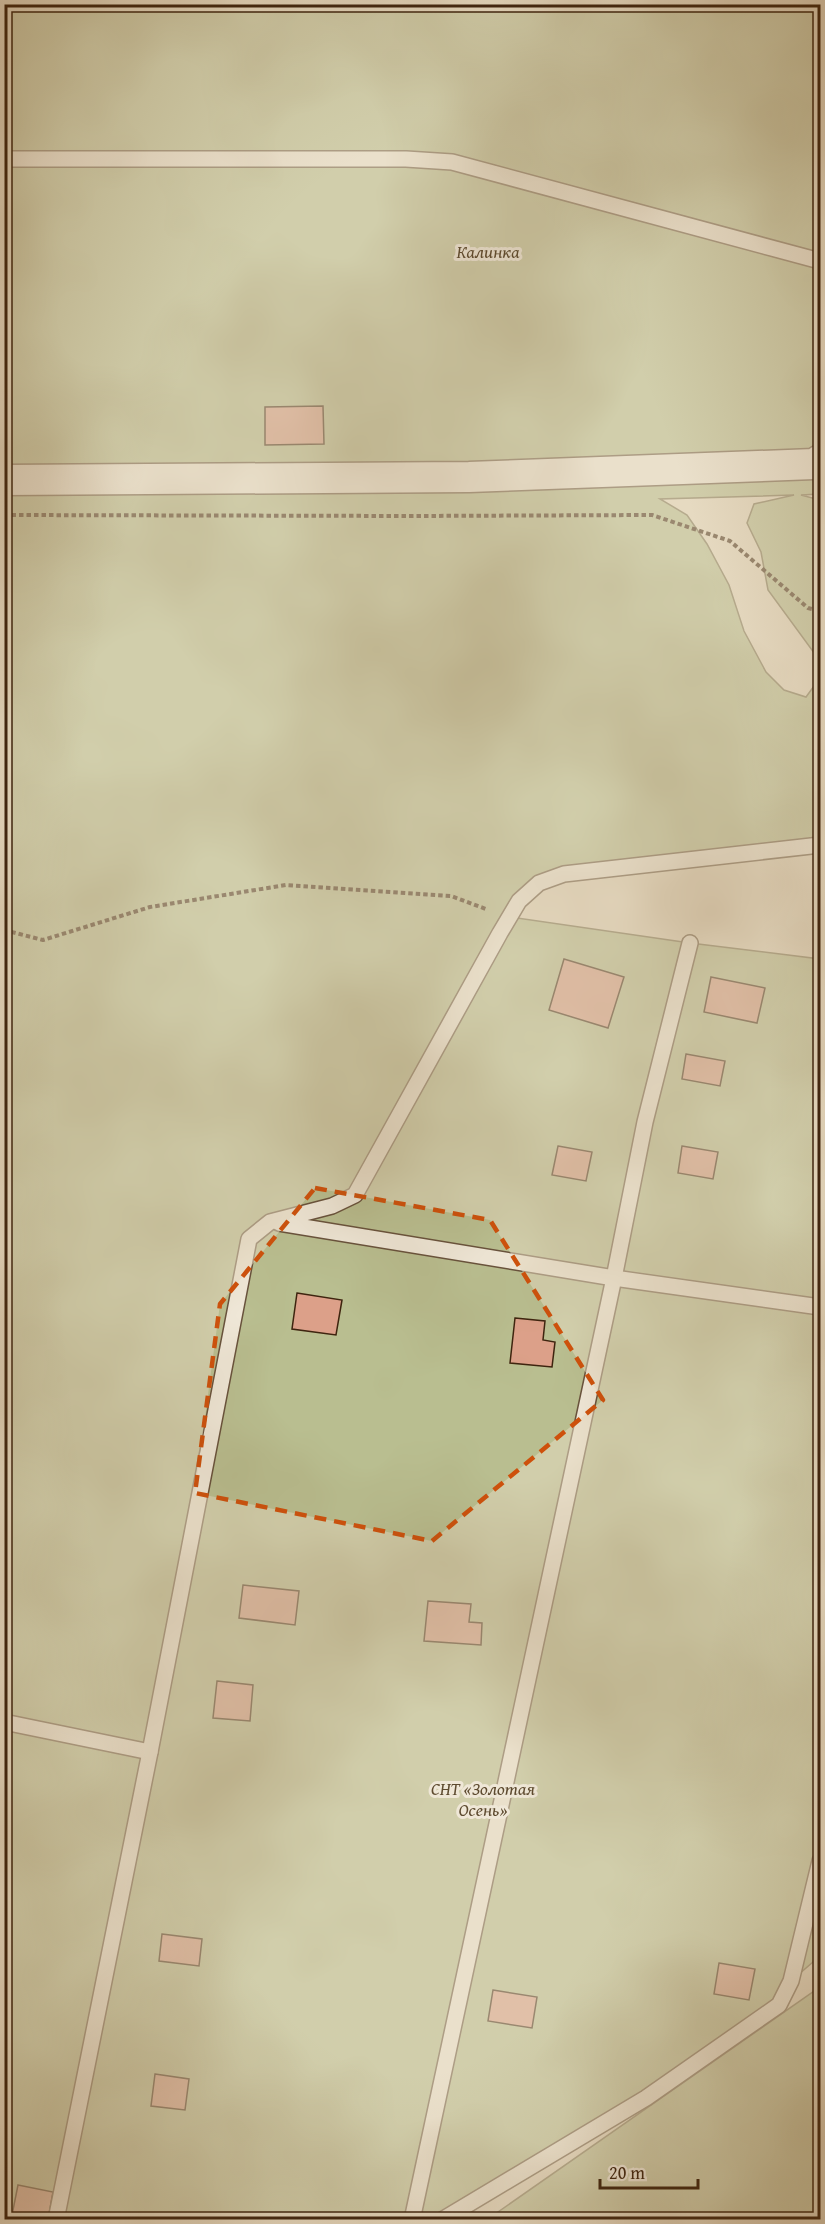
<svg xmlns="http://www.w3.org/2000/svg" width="825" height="2224" font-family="'Gentium Book Plus',serif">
<rect width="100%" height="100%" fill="#e6dac1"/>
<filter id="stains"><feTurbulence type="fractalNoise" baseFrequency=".00333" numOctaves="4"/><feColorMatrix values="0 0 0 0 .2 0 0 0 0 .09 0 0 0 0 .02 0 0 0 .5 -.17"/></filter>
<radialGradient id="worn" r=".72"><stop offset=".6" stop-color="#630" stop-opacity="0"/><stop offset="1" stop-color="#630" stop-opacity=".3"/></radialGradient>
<!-- green -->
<g fill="#b9be90" stroke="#7c7150" stroke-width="1.5">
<path d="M 5,5 L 820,5 L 820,494 L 801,495 L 820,500 L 820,661 L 768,590 L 761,552 L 747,523 L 754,504 L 794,495 L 660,499 L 687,515 L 707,544 L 729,585 L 744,631 L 766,672 L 784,690 L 806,697 L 817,682 L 820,671 L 820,845 L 539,883 L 510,917 L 690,943 L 820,959 L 820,1956 L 791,1981 L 779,2005 L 442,2219 L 5,2220 Z"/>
<path d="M 820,1987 L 820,2219 L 488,2219 Z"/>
</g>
<!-- building -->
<g fill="#dca089" stroke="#3e240f" stroke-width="1.5">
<path d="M 323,406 L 324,444 L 265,445 L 265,407 Z"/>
<path d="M 564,959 L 624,977 L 608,1028 L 549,1010 Z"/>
<path d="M 711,977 L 765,988 L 757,1023 L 704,1012 Z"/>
<path d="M 686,1054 L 725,1061 L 720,1086 L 682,1079 Z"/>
<path d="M 558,1146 L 592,1152 L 586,1181 L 552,1175 Z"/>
<path d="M 682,1146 L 718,1152 L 713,1179 L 678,1173 Z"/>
<path d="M 297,1293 L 342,1300 L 336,1335 L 292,1329 Z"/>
<path d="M 515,1318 L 545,1321 L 543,1340 L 555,1342 L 552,1367 L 510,1363 Z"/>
<path d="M 243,1585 L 299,1591 L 295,1625 L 239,1618 Z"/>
<path d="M 428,1601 L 471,1604 L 469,1622 L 482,1623 L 481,1645 L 424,1641 Z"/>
<path d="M 217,1681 L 253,1685 L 250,1721 L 213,1718 Z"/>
<path d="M 162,1934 L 202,1939 L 199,1966 L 159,1961 Z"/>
<path d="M 719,1963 L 755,1969 L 749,2000 L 714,1994 Z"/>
<path d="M 493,1990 L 537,1997 L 532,2028 L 488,2021 Z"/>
<path d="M 155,2074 L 189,2079 L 185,2110 L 151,2106 Z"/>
<path d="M 18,2185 L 53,2192 L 48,2220 L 11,2220 Z"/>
</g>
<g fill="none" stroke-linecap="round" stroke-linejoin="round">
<!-- lane casing -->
<g stroke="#68523c" stroke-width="18">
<g id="lane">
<path d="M 4,159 L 406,159 L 452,162 L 820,261"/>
<path d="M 279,1223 L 614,1278 L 820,1307"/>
<path d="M 4,1722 L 150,1752"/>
<path d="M 56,2220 L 150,1752 L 249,1239 L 270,1222 L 332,1206 L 355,1195 L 500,933 L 519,901 L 539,883 L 564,874 L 820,845"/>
<path d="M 412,2220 L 614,1278 L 645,1122 L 690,943"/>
<path d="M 442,2220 L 646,2098 L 779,2005 L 791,1981 L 820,1861"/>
</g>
</g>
<!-- street casing -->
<g stroke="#68523c" stroke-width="33">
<path id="street" d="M 4,480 L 469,477 L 814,464 L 820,460"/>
</g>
<!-- path -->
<g stroke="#3e240f" stroke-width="4" stroke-dasharray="4.5 3" stroke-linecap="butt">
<path d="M 4,515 L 413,516 L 652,515 L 730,541 L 808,608 L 820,611"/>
<path d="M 4,930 L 43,940 L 150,907 L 286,885 L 451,896 L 486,909"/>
</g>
<!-- lane -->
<use href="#lane" stroke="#efe7d7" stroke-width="15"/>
<!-- street -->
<use href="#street" stroke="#efe7d7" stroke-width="30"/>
</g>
<!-- marked area -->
<path d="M0 0H825V2224H0ZM 315,1188 L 490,1220 L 603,1400 L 432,1541 L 195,1493 L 220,1304 Z" fill="#e6dac1" fill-opacity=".55" fill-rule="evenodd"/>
<path fill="none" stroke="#ce510c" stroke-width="4.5" stroke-dasharray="12 8" stroke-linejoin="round" d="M 315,1188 L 490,1220 L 603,1400 L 432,1541 L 195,1493 L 220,1304 Z"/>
<g text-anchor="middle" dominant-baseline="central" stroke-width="6" stroke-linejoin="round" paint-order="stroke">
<!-- park labels -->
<g font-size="18" font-style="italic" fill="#5d4a2f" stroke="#efe7d7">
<text x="488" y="251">Калинка</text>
<text x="483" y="1788">СНТ «Золотая<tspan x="483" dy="21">Осень»</tspan></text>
</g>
</g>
<!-- margin -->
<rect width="825" height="2224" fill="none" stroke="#e6dac1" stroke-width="24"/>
<rect x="6" y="6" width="813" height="2212" fill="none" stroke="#3e240f" stroke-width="3"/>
<rect x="12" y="12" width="801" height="2200" fill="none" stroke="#3e240f" stroke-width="1.5"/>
<!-- scale -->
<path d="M600 2179v9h98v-9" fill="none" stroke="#3e240f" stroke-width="3"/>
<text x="609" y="2179" font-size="18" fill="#3e240f" stroke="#efe7d7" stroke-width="4.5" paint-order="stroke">20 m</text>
<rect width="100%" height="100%" filter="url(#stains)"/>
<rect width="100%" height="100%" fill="url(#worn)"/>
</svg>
